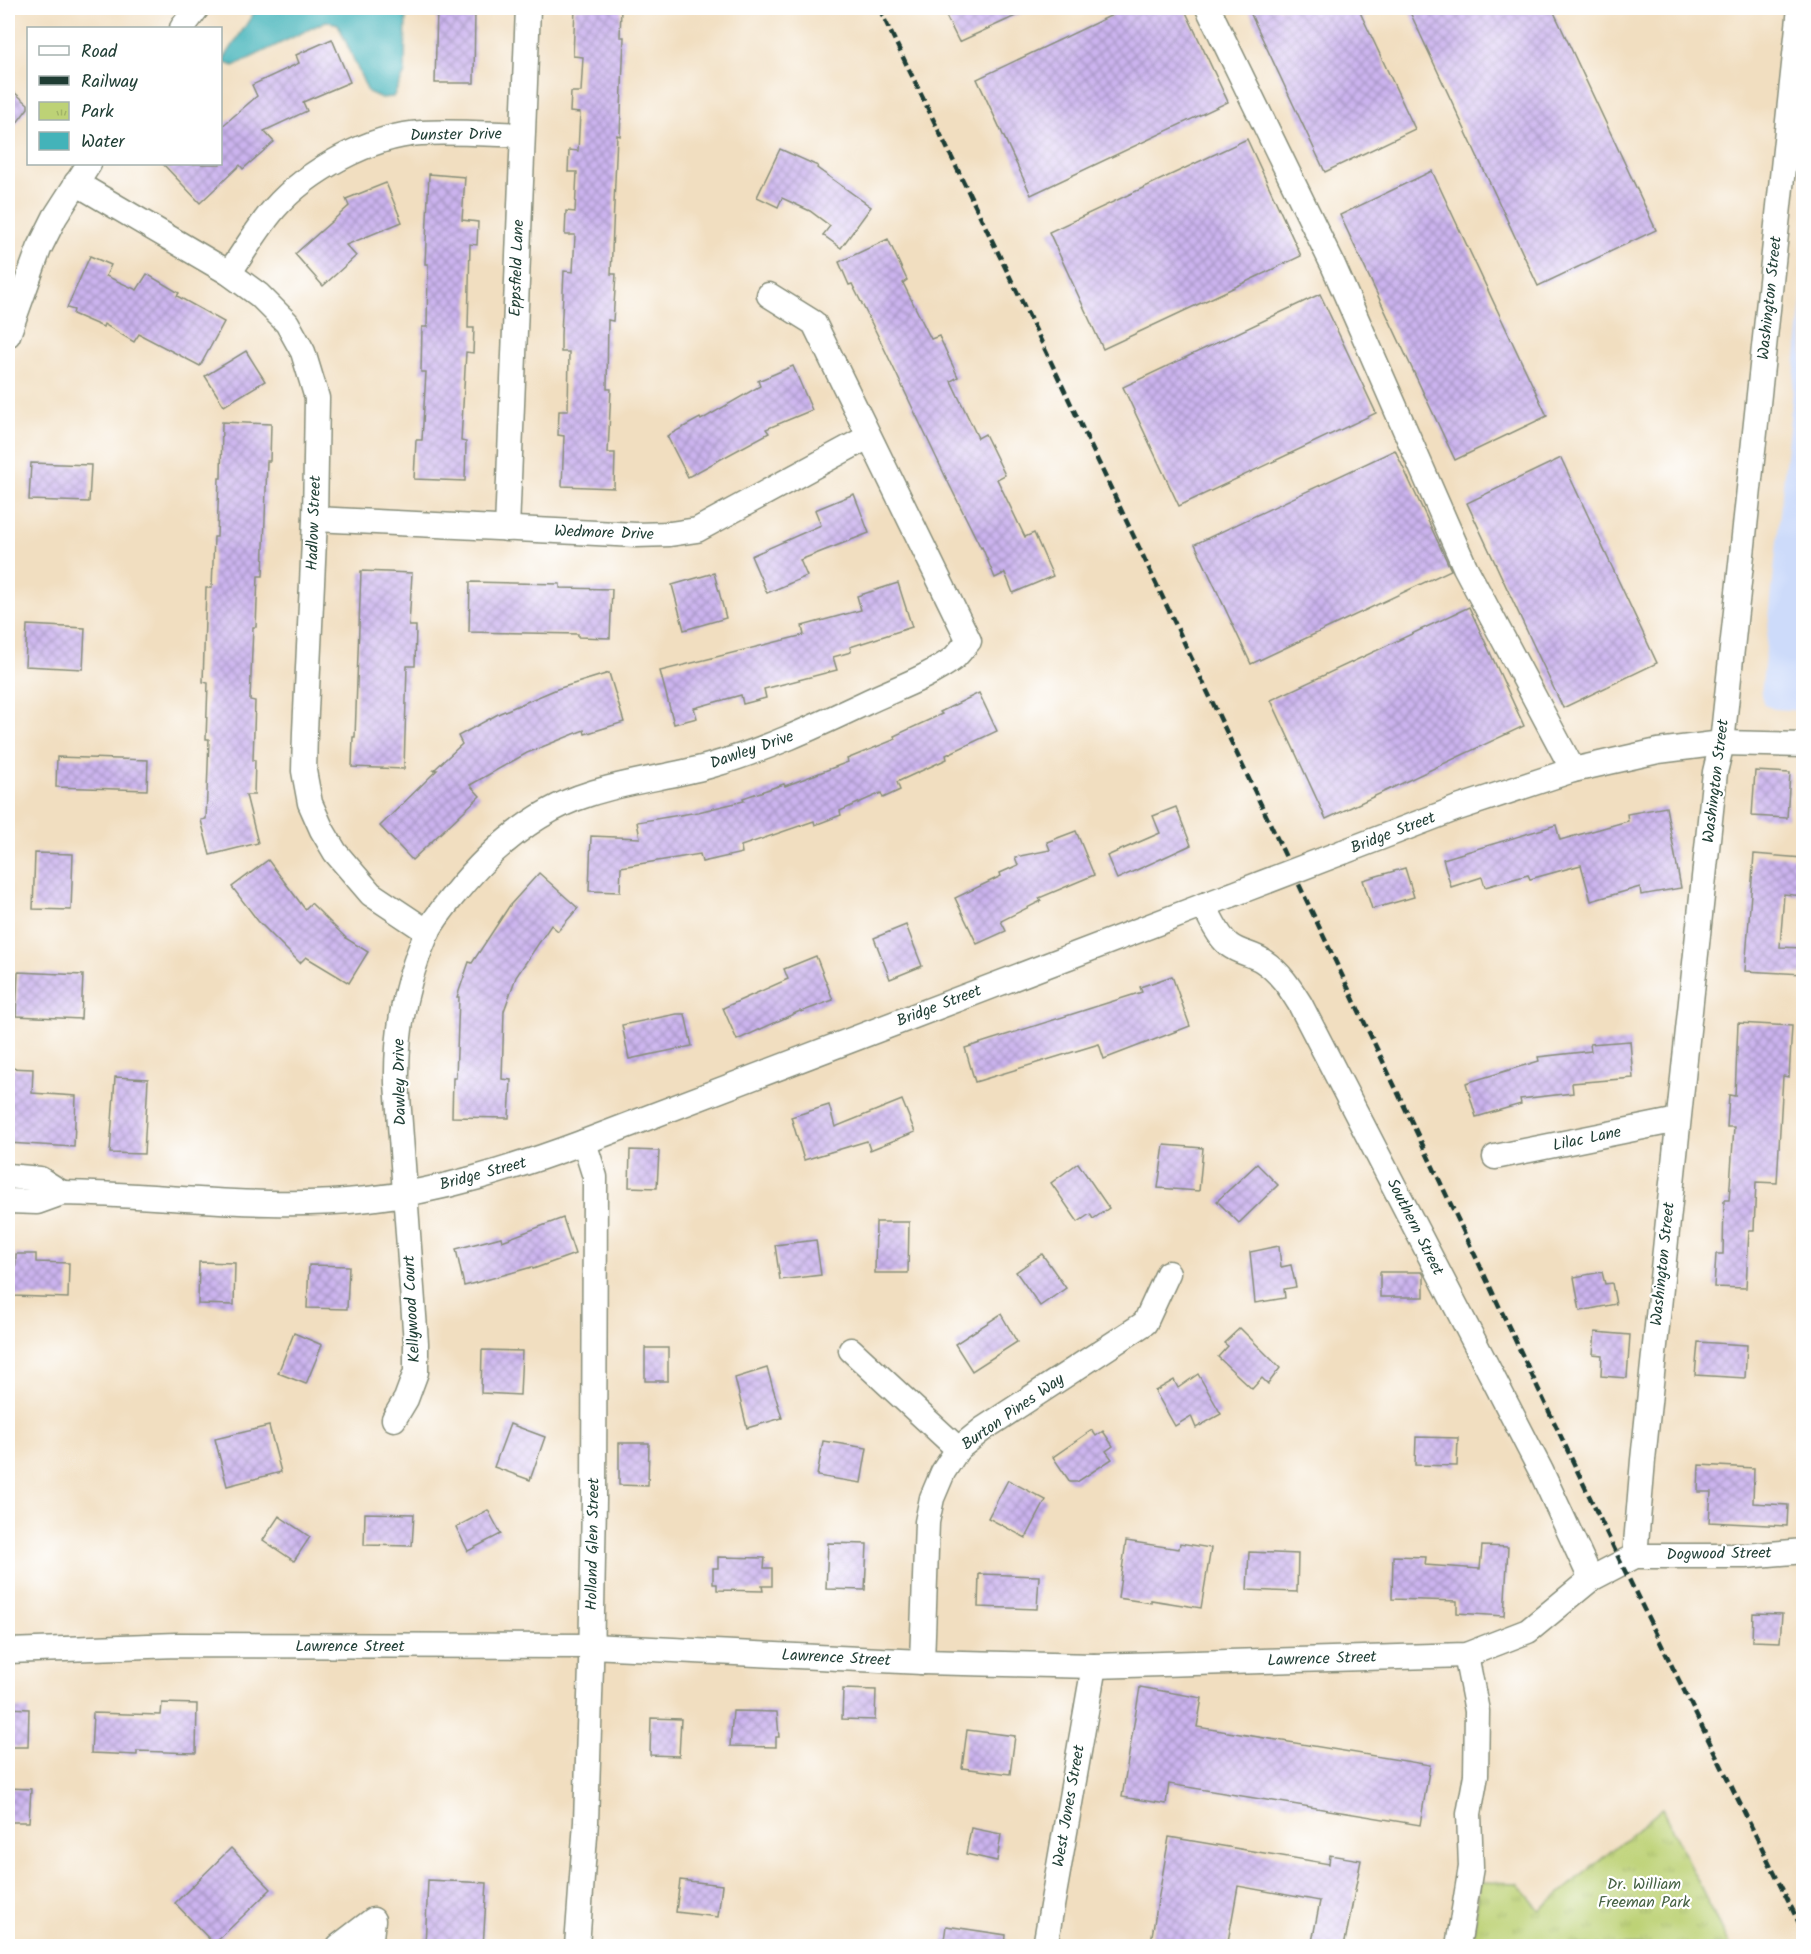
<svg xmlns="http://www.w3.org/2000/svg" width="1811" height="1954" font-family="Kalam,sans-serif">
<defs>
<pattern id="park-tufts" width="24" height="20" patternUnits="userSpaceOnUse" patternTransform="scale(1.5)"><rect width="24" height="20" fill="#bdd276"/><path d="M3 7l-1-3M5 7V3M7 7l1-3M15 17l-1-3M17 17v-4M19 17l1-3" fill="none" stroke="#a2b567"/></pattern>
<pattern id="building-cross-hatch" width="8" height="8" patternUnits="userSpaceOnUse" patternTransform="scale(1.5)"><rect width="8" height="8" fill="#ccb4ef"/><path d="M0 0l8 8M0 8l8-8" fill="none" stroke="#a594c2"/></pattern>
</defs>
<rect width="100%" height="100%" fill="#fff"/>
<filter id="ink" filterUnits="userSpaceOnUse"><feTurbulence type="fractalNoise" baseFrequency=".0167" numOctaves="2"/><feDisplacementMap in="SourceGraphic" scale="12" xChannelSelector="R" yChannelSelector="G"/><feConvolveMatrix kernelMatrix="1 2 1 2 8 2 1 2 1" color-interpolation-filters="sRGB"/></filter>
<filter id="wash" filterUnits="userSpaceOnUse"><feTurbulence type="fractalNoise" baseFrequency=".008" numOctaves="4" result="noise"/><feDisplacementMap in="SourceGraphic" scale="24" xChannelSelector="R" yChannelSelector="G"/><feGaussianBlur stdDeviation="1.35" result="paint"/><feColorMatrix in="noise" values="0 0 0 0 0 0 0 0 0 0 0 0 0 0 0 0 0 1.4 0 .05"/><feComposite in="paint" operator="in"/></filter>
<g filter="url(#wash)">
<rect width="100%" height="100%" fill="#f1dec0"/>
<!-- built -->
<path fill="#cddbfa" d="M 1803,291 L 1804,710 L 1803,711 L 1774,709 L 1764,705 L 1761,695 Z"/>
<!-- park -->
<path fill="url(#park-tufts)" stroke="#6e8855" stroke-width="1.5" d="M 1662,1809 L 1730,1946 L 1472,1946 L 1480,1882 L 1517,1883 L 1540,1910 Z"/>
<!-- water -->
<path fill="#43b3b9" stroke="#317876" stroke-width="1.5" d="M 257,8 L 406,8 L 405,73 L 393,97 L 381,98 L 368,92 L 338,24 L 326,21 L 234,66 L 222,62 Z"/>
<g id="blocks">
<!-- building -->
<g fill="url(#building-cross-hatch)">
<path d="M 437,8 L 475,8 L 474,83 L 435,83 Z"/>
<path d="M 575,8 L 621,8 L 620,37 L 624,37 L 620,136 L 617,135 L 611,274 L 616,274 L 613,321 L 608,320 L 607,389 L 611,389 L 608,453 L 615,453 L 614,488 L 562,486 L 564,436 L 558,435 L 559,411 L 568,411 L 569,352 L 561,352 L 561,335 L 564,271 L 573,272 L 575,235 L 565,235 L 566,211 L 575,212 L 577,172 L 568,172 L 569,150 L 578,151 L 580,113 L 570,112 L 571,92 L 581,92 L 583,57 L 573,56 Z"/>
<path d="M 942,8 L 1033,8 L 959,42 Z"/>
<path d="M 1127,8 L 1184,8 L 1228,102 L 1031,195 L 977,79 Z"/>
<path d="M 1248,8 L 1358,8 L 1415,129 L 1325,172 Z"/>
<path d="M 1408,8 L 1552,8 L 1656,230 L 1538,286 Z"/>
<path d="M 332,39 L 350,82 L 303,102 L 307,111 L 264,131 L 274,142 L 243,169 L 240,165 L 200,203 L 163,164 L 220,164 L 220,128 L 257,96 L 252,85 L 299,63 L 296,55 Z"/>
<path d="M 8,87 L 28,104 L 28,108 L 8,135 Z"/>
<path d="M 1247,139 L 1301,256 L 1103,349 L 1049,232 Z"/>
<path d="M 780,149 L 818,166 L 817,168 L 871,207 L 841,248 L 823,235 L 830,226 L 810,211 L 782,198 L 778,207 L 757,197 Z"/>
<path d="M 1432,171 L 1547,416 L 1455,460 L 1340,215 Z"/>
<path d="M 429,174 L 465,177 L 462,220 L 478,222 L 477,245 L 470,244 L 468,328 L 474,328 L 473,353 L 466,352 L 461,441 L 466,442 L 465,481 L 414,479 L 416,440 L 422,440 L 426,372 L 421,372 L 422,327 L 427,327 L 428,264 L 425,264 Z"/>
<path d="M 386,183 L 402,222 L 346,245 L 356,256 L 323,286 L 295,254 L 349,206 L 346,199 Z"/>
<path d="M 888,239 L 907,280 L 903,283 L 931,339 L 939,336 L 958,377 L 951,381 L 978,438 L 985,434 L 1005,475 L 997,479 L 1025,537 L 1034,533 L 1053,576 L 1013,593 L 1005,573 L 995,578 L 982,547 L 981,548 L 948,482 L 883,346 L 852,284 L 849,285 L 839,262 Z"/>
<path d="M 90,256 L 111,265 L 106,276 L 137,290 L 147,274 L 179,293 L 177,296 L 224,322 L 200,366 L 139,334 L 134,342 L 104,324 L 103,327 L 73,314 L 74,310 L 67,308 Z"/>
<path d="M 1320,294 L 1376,413 L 1179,506 L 1123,387 Z"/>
<path d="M 246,351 L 265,381 L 224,406 L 205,376 Z"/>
<path d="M 793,366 L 812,410 L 766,429 L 769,433 L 688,477 L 667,436 L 700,418 L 701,420 L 760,386 L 758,381 Z"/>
<path d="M 222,422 L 271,424 L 270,461 L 267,461 L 263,576 L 258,576 L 256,627 L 253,627 L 250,700 L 255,701 L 253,760 L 255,760 L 254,795 L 246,795 L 258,843 L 210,855 L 201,820 L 206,819 L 209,739 L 206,739 L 208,683 L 203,682 L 206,588 L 212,588 L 214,537 L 217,537 L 219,478 L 221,478 Z"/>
<path d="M 1395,450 L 1451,570 L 1251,664 L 1195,544 Z"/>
<path d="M 1561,458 L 1657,663 L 1563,708 L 1467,503 Z"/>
<path d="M 31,463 L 91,465 L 89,502 L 29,500 Z"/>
<path d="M 854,494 L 869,533 L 800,560 L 807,576 L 767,593 L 751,556 L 821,525 L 815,510 Z"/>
<path d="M 361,571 L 412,573 L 409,626 L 416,626 L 415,666 L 407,666 L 404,769 L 352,767 L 353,737 L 355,737 Z"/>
<path d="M 714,573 L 726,618 L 684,630 L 672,585 Z"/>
<path d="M 470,582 L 560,584 L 560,588 L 612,589 L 610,638 L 578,637 L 578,634 L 469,632 Z"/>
<path d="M 898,583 L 912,627 L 850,647 L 851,652 L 833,657 L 837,670 L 764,689 L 766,698 L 743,704 L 741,695 L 694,708 L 697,718 L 674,724 L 660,671 L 804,635 L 802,626 L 861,610 L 857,596 Z"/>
<path d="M 1469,607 L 1524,726 L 1326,819 L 1271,700 Z"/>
<path d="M 27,625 L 85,628 L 83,669 L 25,666 Z"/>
<path d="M 609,673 L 624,722 L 585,734 L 584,730 L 527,753 L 470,785 L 480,796 L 412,860 L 380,826 L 437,770 L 434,770 L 462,744 L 458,736 L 500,713 L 557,689 Z"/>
<path d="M 979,693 L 997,731 L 946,755 L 947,759 L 897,782 L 900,790 L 883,798 L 881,793 L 840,811 L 841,815 L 815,825 L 814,821 L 741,846 L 742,853 L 702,862 L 700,854 L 621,867 L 620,892 L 589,891 L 591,836 L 640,838 L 637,822 L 698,812 L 744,801 L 743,798 L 784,784 L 785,786 L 848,762 L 847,759 L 896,739 L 894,736 L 942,714 L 940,712 Z"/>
<path d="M 57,757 L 148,760 L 147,790 L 56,787 Z"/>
<path d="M 1755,771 L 1790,773 L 1787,818 L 1752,816 Z"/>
<path d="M 1176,807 L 1191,845 L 1117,879 L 1107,856 L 1160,833 L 1153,816 Z"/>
<path d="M 1666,807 L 1681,888 L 1641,895 L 1640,887 L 1591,901 L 1581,865 L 1530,879 L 1528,875 L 1485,887 L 1482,877 L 1451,887 L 1443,859 L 1556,825 L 1560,840 L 1628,821 L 1627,814 Z"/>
<path d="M 1076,831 L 1094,875 L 1039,898 L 1041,901 L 1001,921 L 1006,931 L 977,944 L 955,898 L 1001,876 L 1000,873 L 1018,865 L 1015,857 L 1050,850 L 1047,842 Z"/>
<path d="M 35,853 L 73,854 L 71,910 L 33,909 Z"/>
<path d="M 1754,854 L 1803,858 L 1803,896 L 1784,894 L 1780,947 L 1803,948 L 1803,974 L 1745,971 Z"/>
<path d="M 268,860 L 305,909 L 311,903 L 347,939 L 368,952 L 349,983 L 306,957 L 300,963 L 258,921 L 232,887 Z"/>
<path d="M 1405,868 L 1414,897 L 1372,909 L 1363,880 Z"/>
<path d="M 539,873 L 578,908 L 558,931 L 551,925 L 516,977 L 504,1011 L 502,1079 L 511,1080 L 509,1118 L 452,1117 L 453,1078 L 456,1078 L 459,997 L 457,997 L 469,962 L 472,963 L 510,905 Z"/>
<path d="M 906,925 L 922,966 L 890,979 L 874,938 Z"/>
<path d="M 816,956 L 833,1000 L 801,1012 L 800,1011 L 737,1040 L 723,1008 L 788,979 L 784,969 Z"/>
<path d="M 18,972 L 83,975 L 81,1019 L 16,1016 Z"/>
<path d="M 1172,976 L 1190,1026 L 1104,1059 L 1099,1044 L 975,1082 L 965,1048 L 1142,992 L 1140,987 Z"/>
<path d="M 677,1014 L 685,1014 L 692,1046 L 629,1059 L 622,1025 Z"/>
<path d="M 1738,1023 L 1792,1026 L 1789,1077 L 1783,1076 L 1777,1183 L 1756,1182 L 1754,1230 L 1749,1230 L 1746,1288 L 1714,1287 L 1716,1254 L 1723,1254 L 1724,1200 L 1729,1200 L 1734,1127 L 1727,1127 L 1729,1095 L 1735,1096 Z"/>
<path d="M 1630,1041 L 1633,1078 L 1572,1083 L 1573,1093 L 1520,1099 L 1521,1104 L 1476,1117 L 1466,1083 L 1539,1061 L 1538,1057 L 1591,1051 L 1590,1044 Z"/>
<path d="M 8,1068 L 33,1069 L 32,1093 L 76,1096 L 74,1147 L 8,1143 Z"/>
<path d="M 115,1077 L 148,1079 L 144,1154 L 110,1153 Z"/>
<path d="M 902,1100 L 915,1132 L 870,1150 L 867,1141 L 804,1160 L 791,1117 L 829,1105 L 835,1127 Z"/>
<path d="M 1164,1145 L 1203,1148 L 1199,1191 L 1158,1188 Z"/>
<path d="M 630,1150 L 659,1151 L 657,1188 L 629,1187 Z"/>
<path d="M 1078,1163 L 1109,1208 L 1093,1219 L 1090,1214 L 1078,1222 L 1051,1183 Z"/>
<path d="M 1257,1164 L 1278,1185 L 1239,1223 L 1217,1201 Z"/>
<path d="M 563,1218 L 575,1254 L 533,1269 L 532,1267 L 464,1286 L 456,1249 L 501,1237 L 502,1241 Z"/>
<path d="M 876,1222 L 909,1222 L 908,1273 L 875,1273 Z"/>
<path d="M 816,1240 L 821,1275 L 780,1280 L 775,1245 Z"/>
<path d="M 1279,1246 L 1281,1267 L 1291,1265 L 1296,1287 L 1284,1289 L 1285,1298 L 1255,1303 L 1250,1252 Z"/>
<path d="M 16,1254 L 36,1254 L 36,1262 L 69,1263 L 68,1298 L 14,1296 Z"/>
<path d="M 1042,1254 L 1066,1288 L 1040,1306 L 1016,1272 Z"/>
<path d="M 199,1262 L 235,1263 L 234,1305 L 198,1304 Z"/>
<path d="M 309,1265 L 349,1266 L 347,1309 L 307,1308 Z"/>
<path d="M 1380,1272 L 1422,1272 L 1424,1275 L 1424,1297 L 1380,1297 Z"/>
<path d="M 1602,1272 L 1605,1284 L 1612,1283 L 1616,1304 L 1580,1311 L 1574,1277 Z"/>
<path d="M 1001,1314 L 1017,1342 L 972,1371 L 955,1344 Z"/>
<path d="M 1240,1328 L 1280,1368 L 1268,1384 L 1262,1378 L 1252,1389 L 1218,1357 L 1228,1346 L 1224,1343 Z"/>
<path d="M 1595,1332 L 1630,1335 L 1627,1378 L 1601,1376 L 1602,1355 L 1593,1354 Z"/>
<path d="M 294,1333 L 322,1345 L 306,1384 L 278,1373 Z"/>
<path d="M 1698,1342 L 1747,1345 L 1745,1378 L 1695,1375 Z"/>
<rect x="645" y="1348" width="23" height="33"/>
<path d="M 482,1350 L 522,1351 L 520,1395 L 481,1393 Z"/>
<path d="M 767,1368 L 782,1418 L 747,1428 L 735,1378 Z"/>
<path d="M 1198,1374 L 1221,1414 L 1196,1428 L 1191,1416 L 1175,1426 L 1155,1391 L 1174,1380 L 1178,1388 Z"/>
<path d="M 510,1424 L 545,1437 L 530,1480 L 494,1467 Z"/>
<path d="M 269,1426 L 281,1472 L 227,1486 L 215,1439 Z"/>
<path d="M 1092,1430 L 1096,1436 L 1103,1431 L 1113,1446 L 1106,1451 L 1112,1459 L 1077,1482 L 1070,1482 L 1053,1457 Z"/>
<path d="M 1416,1437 L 1458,1438 L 1457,1466 L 1415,1465 Z"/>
<path d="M 823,1441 L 867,1448 L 861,1483 L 817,1476 Z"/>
<path d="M 619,1443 L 649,1443 L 648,1486 L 619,1485 Z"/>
<path d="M 1699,1465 L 1754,1468 L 1753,1503 L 1788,1505 L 1787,1526 L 1709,1522 L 1711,1492 L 1698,1492 Z"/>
<path d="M 1008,1480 L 1046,1500 L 1026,1538 L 988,1518 Z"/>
<path d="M 488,1510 L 501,1534 L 468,1551 L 456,1527 Z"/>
<path d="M 365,1513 L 414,1514 L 412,1546 L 364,1545 Z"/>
<path d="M 279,1516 L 310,1537 L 294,1561 L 263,1540 Z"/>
<path d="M 1126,1541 L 1179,1549 L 1180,1543 L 1211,1548 L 1201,1608 L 1151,1600 L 1151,1603 L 1118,1598 Z"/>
<path d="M 828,1543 L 867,1544 L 865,1590 L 826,1589 Z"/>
<path d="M 1482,1546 L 1508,1547 L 1504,1616 L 1457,1613 L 1457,1601 L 1392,1599 L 1393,1556 L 1426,1557 L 1425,1565 L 1480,1569 Z"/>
<path d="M 1249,1552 L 1298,1554 L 1297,1592 L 1247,1590 Z"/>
<path d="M 718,1557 L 765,1558 L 764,1568 L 772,1568 L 772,1586 L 762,1586 L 763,1591 L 717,1590 L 717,1584 L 713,1584 L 713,1568 L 718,1568 Z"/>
<path d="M 979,1574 L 1039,1576 L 1037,1609 L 978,1607 Z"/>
<path d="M 1753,1613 L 1782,1614 L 1780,1642 L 1752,1641 Z"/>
<path d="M 1140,1687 L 1202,1698 L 1197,1727 L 1430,1765 L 1420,1825 L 1169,1784 L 1166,1804 L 1122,1797 Z"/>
<path d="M 843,1689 L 876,1690 L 875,1720 L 842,1719 Z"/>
<path d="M 162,1703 L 197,1704 L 196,1753 L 137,1751 L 137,1755 L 91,1753 L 93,1713 L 161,1715 Z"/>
<path d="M 8,1708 L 29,1709 L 28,1747 L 8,1747 Z"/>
<path d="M 733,1711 L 777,1712 L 779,1737 L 776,1737 L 776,1747 L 730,1746 Z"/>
<path d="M 651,1718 L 681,1719 L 679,1756 L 650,1755 Z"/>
<path d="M 967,1730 L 1015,1736 L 1010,1774 L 962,1768 Z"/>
<path d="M 8,1788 L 31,1789 L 29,1822 L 8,1822 Z"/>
<path d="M 971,1828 L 1001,1834 L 997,1861 L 966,1854 Z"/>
<path d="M 1169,1837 L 1329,1864 L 1330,1855 L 1361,1860 L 1344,1947 L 1311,1947 L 1320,1901 L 1238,1886 L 1227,1947 L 1150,1947 Z"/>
<path d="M 231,1848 L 271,1889 L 214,1944 L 175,1903 Z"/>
<path d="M 428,1880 L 487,1883 L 483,1947 L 425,1947 Z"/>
<path d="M 680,1880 L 722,1885 L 718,1917 L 676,1912 Z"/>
<path d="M 946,1926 L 1006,1935 L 1005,1947 L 943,1947 Z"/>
</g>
</g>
</g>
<g filter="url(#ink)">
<use href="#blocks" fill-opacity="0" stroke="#888e7a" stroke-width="1.5"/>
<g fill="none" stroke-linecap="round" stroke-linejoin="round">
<!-- minor casing -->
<g stroke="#888e7a" stroke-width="27">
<g id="minor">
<path d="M 1208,8 L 1333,265 L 1465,567 L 1573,770"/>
<path d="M 182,28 L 197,8"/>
<path d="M 76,183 L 229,273 L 259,295 L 287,323 L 303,352 L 317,398 L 315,519 L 305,732 L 304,771 L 310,803 L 322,830 L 335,852 L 371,894 L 428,932"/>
<path d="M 229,273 C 244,252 257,229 274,209 C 307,171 370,136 421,133 C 454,131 488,134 522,135"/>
<path d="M 8,335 L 39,249 L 55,217 L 89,164"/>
<path d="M 315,519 L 636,535 L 670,534 L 697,530 L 868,437"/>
<path d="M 507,529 L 528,8"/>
<path d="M 1343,852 L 1455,809 L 1573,770 L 1658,751 L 1722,743 L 1804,745"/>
<path d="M 1204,905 C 1210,918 1218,936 1229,945 C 1239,953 1253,954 1263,961 C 1280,972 1290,988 1300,1004 L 1541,1471 L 1591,1579"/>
<path d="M 1495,1157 L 1678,1120"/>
<path d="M 8,1176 L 40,1179 L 62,1193"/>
<path d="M 8,1201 L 37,1202 L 62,1193 C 164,1194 266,1211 368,1199 C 443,1191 514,1168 584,1142 L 1231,895"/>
<path d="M 851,1350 L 958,1449"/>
<path d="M 394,1419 L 406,1399 L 416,1372 L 416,1343 L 397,1083 C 396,1032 406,980 427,933 C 434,919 444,907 453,896 C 489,851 534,811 589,794 C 628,781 670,777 709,766 C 763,751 814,727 865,703 C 894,689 928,678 954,658 C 959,653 964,646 969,641 L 814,323 L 769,295"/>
<path d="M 1635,1556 L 1643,1460 L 1715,772 L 1722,743 L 1800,8"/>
<path d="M 8,1651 L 177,1645 L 591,1646 L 922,1662 L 1094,1666 L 1466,1655 L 1528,1631 L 1591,1579 L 1635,1556 L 1746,1556 L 1804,1551"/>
<path d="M 922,1662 L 927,1522 L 932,1498 L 943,1472 L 958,1449 L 983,1429 L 1145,1323 L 1168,1273"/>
<path d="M 339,1946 L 373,1920 L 370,1946"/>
<path d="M 577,1946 L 586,1822 L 591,1666 L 594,1500 L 595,1177 L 584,1142"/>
<path d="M 1045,1946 L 1094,1666"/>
<path d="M 1458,1946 L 1471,1867 L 1469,1814 L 1476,1775 L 1477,1711 L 1466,1655"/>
</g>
</g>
<!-- minor -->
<use href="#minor" stroke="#fff" stroke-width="24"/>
<!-- rail -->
<path stroke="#1f3d34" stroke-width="4.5" stroke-dasharray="9 4.5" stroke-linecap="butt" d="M 879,8 L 1041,341 L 1621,1563 L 1804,1933"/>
<!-- minor-bridge casing -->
<g stroke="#888e7a" stroke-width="27" stroke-linecap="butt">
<path id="minor-bridge" d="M 1231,895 L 1343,852"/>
</g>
<!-- minor-bridge -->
<use href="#minor-bridge" stroke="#fff" stroke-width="24"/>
</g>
</g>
<g text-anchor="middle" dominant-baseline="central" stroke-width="4.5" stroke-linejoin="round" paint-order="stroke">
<!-- street labels -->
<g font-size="16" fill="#1f3d34" stroke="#fff">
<text transform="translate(456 135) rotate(-1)">Dunster Drive</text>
<text transform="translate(517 268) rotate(-88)">Eppsfield Lane</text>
<text transform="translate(1770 298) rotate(-84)">Washington Street</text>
<text transform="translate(314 523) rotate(-88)">Hadlow Street</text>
<text transform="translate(604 533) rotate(2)">Wedmore Drive</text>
<text transform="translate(752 750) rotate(-19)">Dawley Drive</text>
<text transform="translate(1716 781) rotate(-83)">Washington Street</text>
<text transform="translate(1393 833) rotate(-21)">Bridge Street</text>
<text transform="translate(939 1006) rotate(-21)">Bridge Street</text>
<text transform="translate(400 1082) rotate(-91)">Dawley Drive</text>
<text transform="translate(1587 1139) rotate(-12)">Lilac Lane</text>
<text transform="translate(483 1174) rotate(-15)">Bridge Street</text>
<text transform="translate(1415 1227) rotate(63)">Southern Street</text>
<text transform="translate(1663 1264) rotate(-84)">Washington Street</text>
<text transform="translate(412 1309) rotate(-93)">Kellywood Court</text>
<text transform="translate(1013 1412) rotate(-35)">Burton Pines Way</text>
<text transform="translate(593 1544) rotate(-89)">Holland Glen Street</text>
<text transform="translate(1719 1554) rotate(-1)">Dogwood Street</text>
<text x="350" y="1646">Lawrence Street</text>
<text transform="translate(836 1658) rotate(3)">Lawrence Street</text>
<text transform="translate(1322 1659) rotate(-2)">Lawrence Street</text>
<text transform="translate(1069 1806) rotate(-80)">West Jones Street</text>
</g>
<!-- park labels -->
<g font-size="16" fill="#466244" stroke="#fff">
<text x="1644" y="1884">Dr. William<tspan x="1644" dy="18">Freeman Park</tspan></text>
</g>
</g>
<!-- margin -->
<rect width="1811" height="1954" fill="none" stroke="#fff" stroke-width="30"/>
<!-- legend -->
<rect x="27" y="27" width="195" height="138" fill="#ffffff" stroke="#a5b1ae" stroke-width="1.5"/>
<rect x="39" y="46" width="30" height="9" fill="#ffffff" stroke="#a5b1ae" stroke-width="1.5"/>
<text x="81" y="57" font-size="18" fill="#1f3d34">Road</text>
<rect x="39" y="76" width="30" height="9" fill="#1f3d34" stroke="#a5b1ae" stroke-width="1.5"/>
<text x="81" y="87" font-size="18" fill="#1f3d34">Railway</text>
<rect x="39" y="102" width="30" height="18" fill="url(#park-tufts)" stroke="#a5b1ae" stroke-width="1.5"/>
<text x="81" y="117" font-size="18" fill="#1f3d34">Park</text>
<rect x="39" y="132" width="30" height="18" fill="#43b3b9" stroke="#a5b1ae" stroke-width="1.5"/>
<text x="81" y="147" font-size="18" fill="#1f3d34">Water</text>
</svg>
